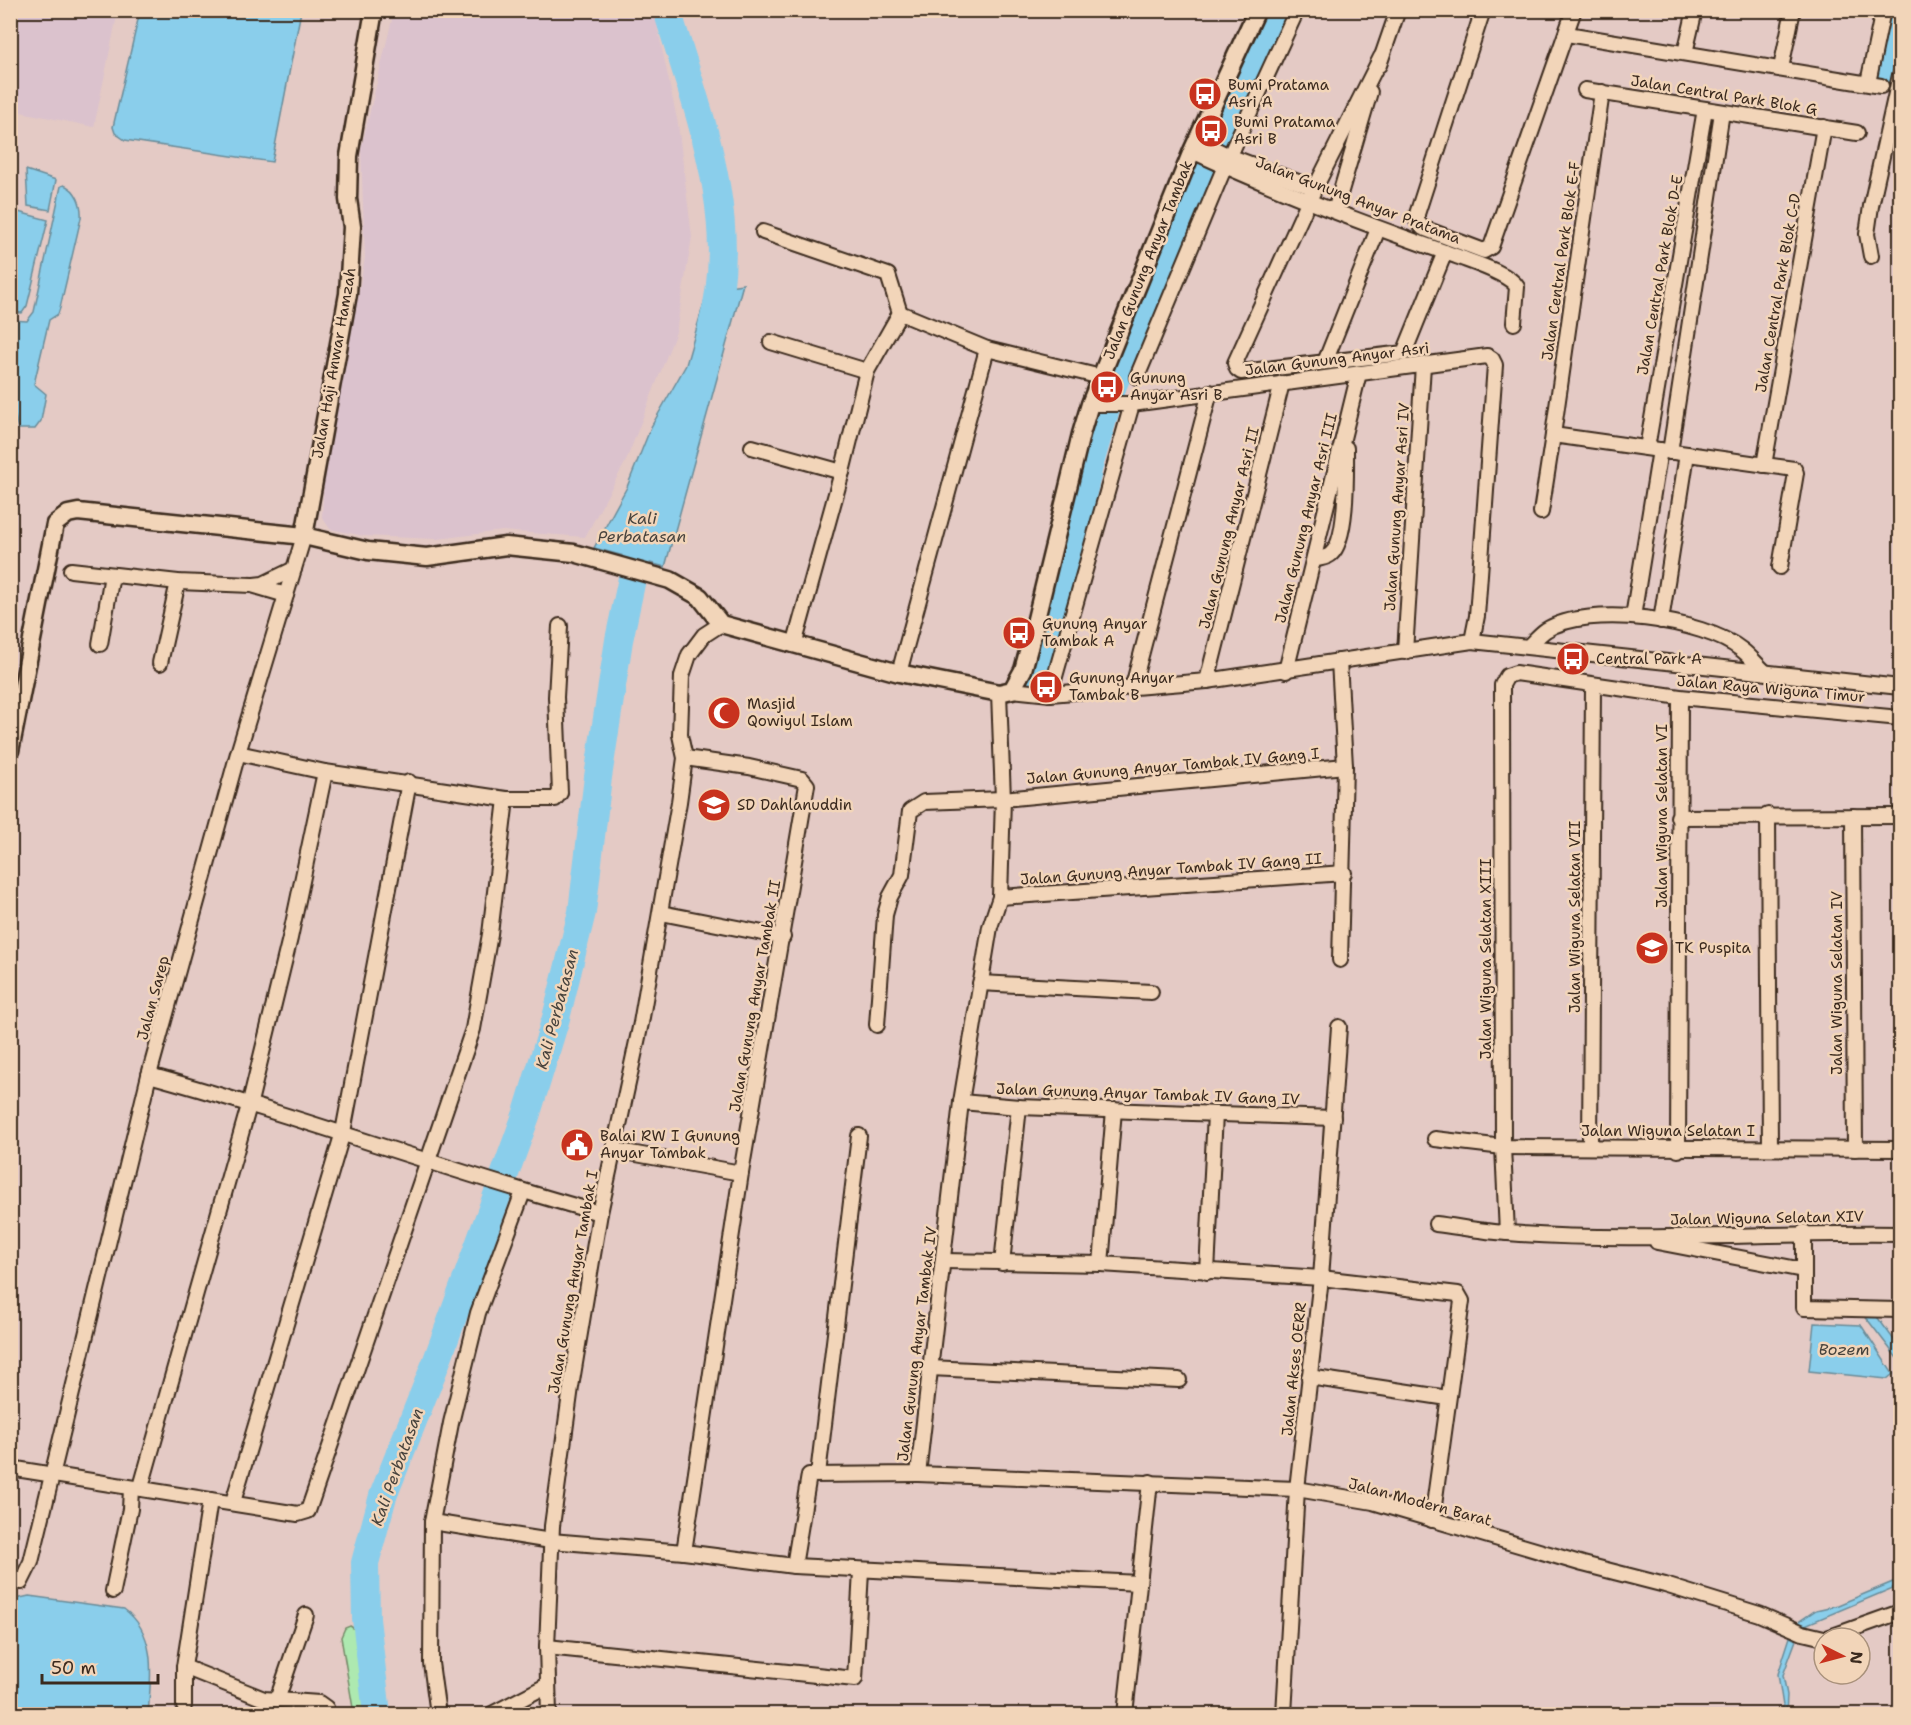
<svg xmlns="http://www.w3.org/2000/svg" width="1911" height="1725" font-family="'Shantell Sans',sans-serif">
<rect width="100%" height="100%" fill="#e4cac5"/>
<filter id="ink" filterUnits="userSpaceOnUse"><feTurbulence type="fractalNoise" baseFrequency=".0167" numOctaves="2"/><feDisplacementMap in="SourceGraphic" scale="12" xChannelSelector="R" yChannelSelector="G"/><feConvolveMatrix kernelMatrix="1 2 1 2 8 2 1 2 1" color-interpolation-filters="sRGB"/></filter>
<g filter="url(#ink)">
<!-- built -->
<g fill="#dbc2cd">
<path d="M 11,10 L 118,11 L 94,127 L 11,110 Z"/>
<path d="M 394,11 L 654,11 L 678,124 L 692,237 L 676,332 L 626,461 L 585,537 L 502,531 L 437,539 L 364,536 L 330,529 L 322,517 L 324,481 L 365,258 L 361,149 Z"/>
</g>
<!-- green -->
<path fill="#ade9b0" stroke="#748a67" stroke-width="1.5" d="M 350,1626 L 363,1634 L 364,1672 L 372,1714 L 354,1714 L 341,1637 L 345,1628 Z"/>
<!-- water -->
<g fill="#8aceeb" stroke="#6a8c99" stroke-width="1.5">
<path d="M 140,11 L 301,11 L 272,162 L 125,140 L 115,133 L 113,127 Z"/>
<path d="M 26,170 L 56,180 L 50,210 L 28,206 Z"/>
<path d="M 64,185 C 77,190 82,205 81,218 L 60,308 L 58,314 L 49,320 L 34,384 L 46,394 L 41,421 L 35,429 L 18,429 L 15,416 L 11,414 L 11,320 L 27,321 L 34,312 L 61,186 Z"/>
<path d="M 11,210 L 48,220 L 27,306 L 22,313 L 11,312 Z"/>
<path d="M 743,284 L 665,567 L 594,548 L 627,487 L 651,427 L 686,365 L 708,289 Z"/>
<path d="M 1875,1314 L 1900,1348 L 1900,1362 L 1864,1315 Z"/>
<path d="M 1814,1323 L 1861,1325 L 1893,1374 L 1887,1379 L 1809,1371 Z"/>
<path d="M 1900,1579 L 1900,1585 L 1803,1626 L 1797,1623 L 1816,1610 L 1838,1605 Z"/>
<path d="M 29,1596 L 124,1609 C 158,1634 151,1678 148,1714 L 11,1714 L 11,1600 Z"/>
<path d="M 1790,1637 L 1796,1640 L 1783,1675 L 1787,1695 L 1786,1714 L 1782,1714 L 1783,1706 L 1778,1674 Z"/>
</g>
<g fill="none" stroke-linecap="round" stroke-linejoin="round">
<!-- river -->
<g stroke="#8aceeb" stroke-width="28">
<path d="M 667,10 C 698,112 742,220 712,326"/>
<path d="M 1886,71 L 1900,10"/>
<path d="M 1039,686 L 1089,466 L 1113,385 L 1216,138 L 1273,10"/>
<path d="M 377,1714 L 366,1619 L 365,1563 L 383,1496 L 436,1363 L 527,1113 L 556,1018 L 582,912 L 598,777 L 619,640 L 644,522"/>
</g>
<!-- minor casing -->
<g stroke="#3b2a1e" stroke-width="18">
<g id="minor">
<path d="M 1483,10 L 1417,214 L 1417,221 L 1423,228 L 1484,251 L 1491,247 L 1574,10"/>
<path d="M 1567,34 L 1881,86"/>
<path d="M 1685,53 L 1695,10"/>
<path d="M 1381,57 L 1309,200 L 1235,363 L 1237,369 L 1241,372 L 1404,353 L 1445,252"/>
<path d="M 1379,65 L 1398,10"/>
<path d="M 1781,68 L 1793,10"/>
<path d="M 1868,83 L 1883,10"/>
<path d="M 1585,90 L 1857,133"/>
<path d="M 1197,140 L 1229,156 L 1314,188"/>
<path d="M 1192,151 C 1278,191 1367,225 1456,256 C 1471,262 1509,273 1517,287 L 1514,323"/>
<path d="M 1335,211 L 1370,92"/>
<path d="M 763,232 L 888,275 L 900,313 L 987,349 L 1101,377"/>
<path d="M 1871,256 L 1867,234 L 1871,206 L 1900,75"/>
<path d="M 771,342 L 867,371"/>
<path d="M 1325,362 L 1378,229"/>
<path d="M 1137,377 L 1225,166 L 1297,10"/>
<path d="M 1090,404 L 1132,404"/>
<path d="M 1553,435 L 1602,92"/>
<path d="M 752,447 L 842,472"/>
<path d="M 1647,448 L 1705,109"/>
<path d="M 1670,452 L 1722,112"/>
<path d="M 1764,465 L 1824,127"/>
<path d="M 1541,512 L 1553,435 L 1794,469 L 1796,473 L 1780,567"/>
<path d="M 1314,560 C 1320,558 1327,558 1331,554 C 1348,540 1346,470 1346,448"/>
<path d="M 71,570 L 178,582 L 252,585 L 286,595"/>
<path d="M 254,585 L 263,584 L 294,569"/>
<path d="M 1633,617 L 1660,450"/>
<path d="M 1661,621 L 1687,454"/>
<path d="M 100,644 L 112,575"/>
<path d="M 794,645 L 842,472 L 867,371 L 900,313"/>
<path d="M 1529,646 C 1534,641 1540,634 1546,630 C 1589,603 1703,619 1742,650 C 1751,657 1758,666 1766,673"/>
<path d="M 1405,652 L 1423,365"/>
<path d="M 1339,661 L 1345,766 L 1340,960"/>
<path d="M 160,663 L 178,582"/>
<path d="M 1286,671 L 1359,373"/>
<path d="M 899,673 L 987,349"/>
<path d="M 1207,681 L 1282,383"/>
<path d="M 1133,686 L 1210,392"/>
<path d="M 1012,690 L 1050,694 L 1207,681 L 1472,641 L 1900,687"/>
<path d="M 1050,694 L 1132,404 L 1487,356 L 1492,359 L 1495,365 L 1477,616 L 1472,641"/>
<path d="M 238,753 L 325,772 L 506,799 L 555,799 L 560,793 L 556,697 L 560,626"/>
<path d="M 1768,815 L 1770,1148"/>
<path d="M 1853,816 L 1855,1149"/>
<path d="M 1678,817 L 1900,816"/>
<path d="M 1000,897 L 1344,873"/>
<path d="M 661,913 L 783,937"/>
<path d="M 980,983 L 1151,992"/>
<path d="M 877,1025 L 885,915 L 890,897 L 902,875 L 910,811 L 924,802 L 1003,799 L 1345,766"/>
<path d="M 149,1075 C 301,1116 449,1172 600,1213"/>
<path d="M 961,1102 L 1019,1107 L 1333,1118"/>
<path d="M 1435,1139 L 1503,1147 L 1900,1149"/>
<path d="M 1590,1147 L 1593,686"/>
<path d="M 614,1150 L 741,1173"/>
<path d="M 1678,1150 L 1680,697"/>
<path d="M 1436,1224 C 1460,1227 1484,1232 1508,1233 C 1638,1243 1770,1232 1900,1234"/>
<path d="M 1804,1232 L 1804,1308 L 1900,1310"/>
<path d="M 1507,1233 L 1503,1147 L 1502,685 L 1507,676 L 1516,673 L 1680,697 L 1900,718"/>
<path d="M 1657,1242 L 1803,1270"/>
<path d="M 944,1261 L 1101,1264 L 1321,1278 L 1458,1294 L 1462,1301 L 1432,1520"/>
<path d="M 1002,1263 L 1019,1107"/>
<path d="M 1101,1264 L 1114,1110"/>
<path d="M 1207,1272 L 1215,1114"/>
<path d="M 930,1368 L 1179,1380"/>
<path d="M 1309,1377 L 1448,1398"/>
<path d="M 10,1468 L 298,1514 L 308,1511 L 473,1029 L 490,934 L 506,799"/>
<path d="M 818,1474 L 859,1136"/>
<path d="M 918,1474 L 1297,1489 L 1373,1502 L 1583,1564 L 1665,1585 L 1759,1614 L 1803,1633 L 1824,1638"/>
<path d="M 141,1487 L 250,1102 L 290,938 L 325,772"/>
<path d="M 233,1502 L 343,1132 L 409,782"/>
<path d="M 432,1522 L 551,1541 L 684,1552 L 794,1566 L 809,1475 L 918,1474 L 961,1102 L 990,927 L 1000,897 L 1003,799 L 999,693"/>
<path d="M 684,1552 L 741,1173 L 807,785 L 802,779 L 749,767 L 685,758"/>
<path d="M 794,1566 L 1139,1583"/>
<path d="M 10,1581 L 21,1582 L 31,1562 L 149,1075 L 238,753 L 304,536"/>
<path d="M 113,1591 L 130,1509 L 131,1489"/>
<path d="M 1827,1638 L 1900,1612"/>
<path d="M 547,1647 L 855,1679 L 861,1571"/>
<path d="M 184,1667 L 264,1699 L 319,1703 L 326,1708 L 325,1714"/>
<path d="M 277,1700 L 306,1615"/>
<path d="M 184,1706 L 184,1667 L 210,1500"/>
<path d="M 438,1714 L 431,1663 L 432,1522 L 451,1423 L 478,1313 L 523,1192"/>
<path d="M 492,1714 L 548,1685"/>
<path d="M 549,1714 L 547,1647 L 552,1526 L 571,1387 L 600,1213 L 641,1023 L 679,802 L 685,758 L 680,735 L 682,676 L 689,655 L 704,635 L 721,624"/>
<path d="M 1125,1714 L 1150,1482"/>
<path d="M 1284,1714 L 1297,1489 L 1321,1278 L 1339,1027"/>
</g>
</g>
<!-- tertiary casing -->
<g stroke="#3b2a1e" stroke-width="21">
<g id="tertiary">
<path d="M 304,536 L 348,294 L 352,227 L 348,199 L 349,156 L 374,10"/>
<path d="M 10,751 L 55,524 L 68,514 L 78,512 L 304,536 L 368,551 L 427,557 L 506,546 L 574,553 L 670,580 L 700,597 L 721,624 L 899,673 L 999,693 L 1012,690 L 1023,670 L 1029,648 L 1081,434 L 1090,404 L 1192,151 L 1257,10"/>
</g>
</g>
<!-- minor -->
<use href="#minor" stroke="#f2d5b9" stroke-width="14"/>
<!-- tertiary -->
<use href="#tertiary" stroke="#f2d5b9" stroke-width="16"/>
</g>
</g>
<!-- icons -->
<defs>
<g id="bus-disc" transform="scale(1.725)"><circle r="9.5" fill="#c8321e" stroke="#f2d5b9"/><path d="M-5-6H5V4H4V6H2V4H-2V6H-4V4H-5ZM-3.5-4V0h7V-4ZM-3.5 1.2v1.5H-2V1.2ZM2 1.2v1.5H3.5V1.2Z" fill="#fff"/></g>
<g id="mosque-disc" transform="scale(1.725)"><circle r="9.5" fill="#c8321e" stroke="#f2d5b9"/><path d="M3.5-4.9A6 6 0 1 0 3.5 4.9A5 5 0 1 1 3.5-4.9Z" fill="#fff"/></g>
<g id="school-disc" transform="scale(1.725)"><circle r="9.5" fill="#c8321e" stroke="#f2d5b9"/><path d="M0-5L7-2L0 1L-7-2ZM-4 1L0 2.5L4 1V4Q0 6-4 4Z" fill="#fff"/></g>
<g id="civic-disc" transform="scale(1.725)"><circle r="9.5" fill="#c8321e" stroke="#f2d5b9"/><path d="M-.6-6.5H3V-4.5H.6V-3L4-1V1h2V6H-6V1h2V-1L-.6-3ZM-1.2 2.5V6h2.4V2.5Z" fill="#fff"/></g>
</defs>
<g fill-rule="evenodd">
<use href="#bus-disc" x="1205" y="94"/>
<use href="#bus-disc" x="1211" y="131"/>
<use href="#bus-disc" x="1107" y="387"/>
<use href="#bus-disc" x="1019" y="633"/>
<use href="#bus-disc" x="1573" y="659"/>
<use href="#bus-disc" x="1046" y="687"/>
<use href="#mosque-disc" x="724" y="713"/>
<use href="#school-disc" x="714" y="805"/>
<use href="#school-disc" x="1652" y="948"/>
<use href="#civic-disc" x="577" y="1145"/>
</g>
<g text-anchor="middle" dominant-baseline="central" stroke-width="5" stroke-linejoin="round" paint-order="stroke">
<!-- poi labels -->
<g font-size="15" fill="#3b2a1e" stroke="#f2d5b9" text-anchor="start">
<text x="1228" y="85">Bumi Pratama<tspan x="1228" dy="17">Asri A</tspan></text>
<text x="1234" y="122">Bumi Pratama<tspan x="1234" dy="17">Asri B</tspan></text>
<text x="1130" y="378">Gunung<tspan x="1130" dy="17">Anyar Asri B</tspan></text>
<text x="1042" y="624">Gunung Anyar<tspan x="1042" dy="17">Tambak A</tspan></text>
<text x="1596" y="659">Central Park A</text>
<text x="1069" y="678">Gunung Anyar<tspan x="1069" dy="17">Tambak B</tspan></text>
<text x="747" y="704">Masjid<tspan x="747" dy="17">Qowiyul Islam</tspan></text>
<text x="737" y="805">SD Dahlanuddin</text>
<text x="1675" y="948">TK Puspita</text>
<text x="600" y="1136">Balai RW I Gunung<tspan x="600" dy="17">Anyar Tambak</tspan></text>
</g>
<!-- street labels -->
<g font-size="15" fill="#3b2a1e" stroke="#f2d5b9">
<text transform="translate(1724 95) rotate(9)">Jalan Central Park Blok G</text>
<text transform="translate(1358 200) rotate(21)">Jalan Gunung Anyar Pratama</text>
<text transform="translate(1148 260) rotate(-68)">Jalan Gunung Anyar Tambak</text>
<text transform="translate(1561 261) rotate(-82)">Jalan Central Park Blok E-F</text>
<text transform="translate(1660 275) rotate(-80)">Jalan Central Park Blok D-E</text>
<text transform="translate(1778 293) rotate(-80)">Jalan Central Park Blok C-D</text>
<text transform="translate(1337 359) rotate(-7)">Jalan Gunung Anyar Asri</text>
<text transform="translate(334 363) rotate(-80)">Jalan Haji Anwar Hamzah</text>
<text transform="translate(1397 507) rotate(-86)">Jalan Gunung Anyar Asri IV</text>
<text transform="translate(1306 518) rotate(-76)">Jalan Gunung Anyar Asri III</text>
<text transform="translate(1229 528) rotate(-76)">Jalan Gunung Anyar Asri II</text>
<text transform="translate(1771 689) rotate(5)">Jalan Raya Wiguna Timur</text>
<text transform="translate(1173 766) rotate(-5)">Jalan Gunung Anyar Tambak IV Gang I</text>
<text transform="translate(1662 816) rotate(-90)">Jalan Wiguna Selatan VI</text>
<text transform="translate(1171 869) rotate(-4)">Jalan Gunung Anyar Tambak IV Gang II</text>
<text transform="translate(1575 917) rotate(-90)">Jalan Wiguna Selatan VII</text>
<text transform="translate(1486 959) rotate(-90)">Jalan Wiguna Selatan XIII</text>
<text transform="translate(1837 983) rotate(-90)">Jalan Wiguna Selatan IV</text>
<text transform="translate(755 996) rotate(-80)">Jalan Gunung Anyar Tambak II</text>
<text transform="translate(153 998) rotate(-75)">Jalan Sarep</text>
<text transform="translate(1148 1094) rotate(2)">Jalan Gunung Anyar Tambak IV Gang IV</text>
<text x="1668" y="1131">Jalan Wiguna Selatan I</text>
<text transform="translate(1767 1218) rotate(-1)">Jalan Wiguna Selatan XIV</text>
<text transform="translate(573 1282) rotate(-80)">Jalan Gunung Anyar Tambak I</text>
<text transform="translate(917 1344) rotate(-83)">Jalan Gunung Anyar Tambak IV</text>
<text transform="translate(1294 1369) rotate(-84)">Jalan Akses OERR</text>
<text transform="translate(1420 1502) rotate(15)">Jalan Modern Barat</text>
</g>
<!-- water labels -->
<g font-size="16" font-style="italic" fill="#47433d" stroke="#f2d5b9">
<text x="642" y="518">Kali<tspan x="642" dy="18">Perbatasan</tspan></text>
<text transform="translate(557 1009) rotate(-75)">Kali Perbatasan</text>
<text x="1844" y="1349">Bozem</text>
<text transform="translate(397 1467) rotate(-70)">Kali Perbatasan</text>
</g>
</g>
<!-- margin -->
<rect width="1911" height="1725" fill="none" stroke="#f2d5b9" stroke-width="36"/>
<rect x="18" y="18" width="1875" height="1689" fill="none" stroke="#3b2a1e" stroke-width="2" filter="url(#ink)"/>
<!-- north arrow -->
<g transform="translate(1842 1656) rotate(96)"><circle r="28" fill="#f2d5b9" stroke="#a9917b" stroke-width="1.5"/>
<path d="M0-4.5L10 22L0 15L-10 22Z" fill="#c8321e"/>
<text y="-9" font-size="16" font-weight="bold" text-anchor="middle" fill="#3b2a1e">N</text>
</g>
<!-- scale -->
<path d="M42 1674v9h116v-9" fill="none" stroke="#3b2a1e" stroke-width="3"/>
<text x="51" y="1674" font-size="18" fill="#3b2a1e" stroke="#f2d5b9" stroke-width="4.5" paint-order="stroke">50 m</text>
</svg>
